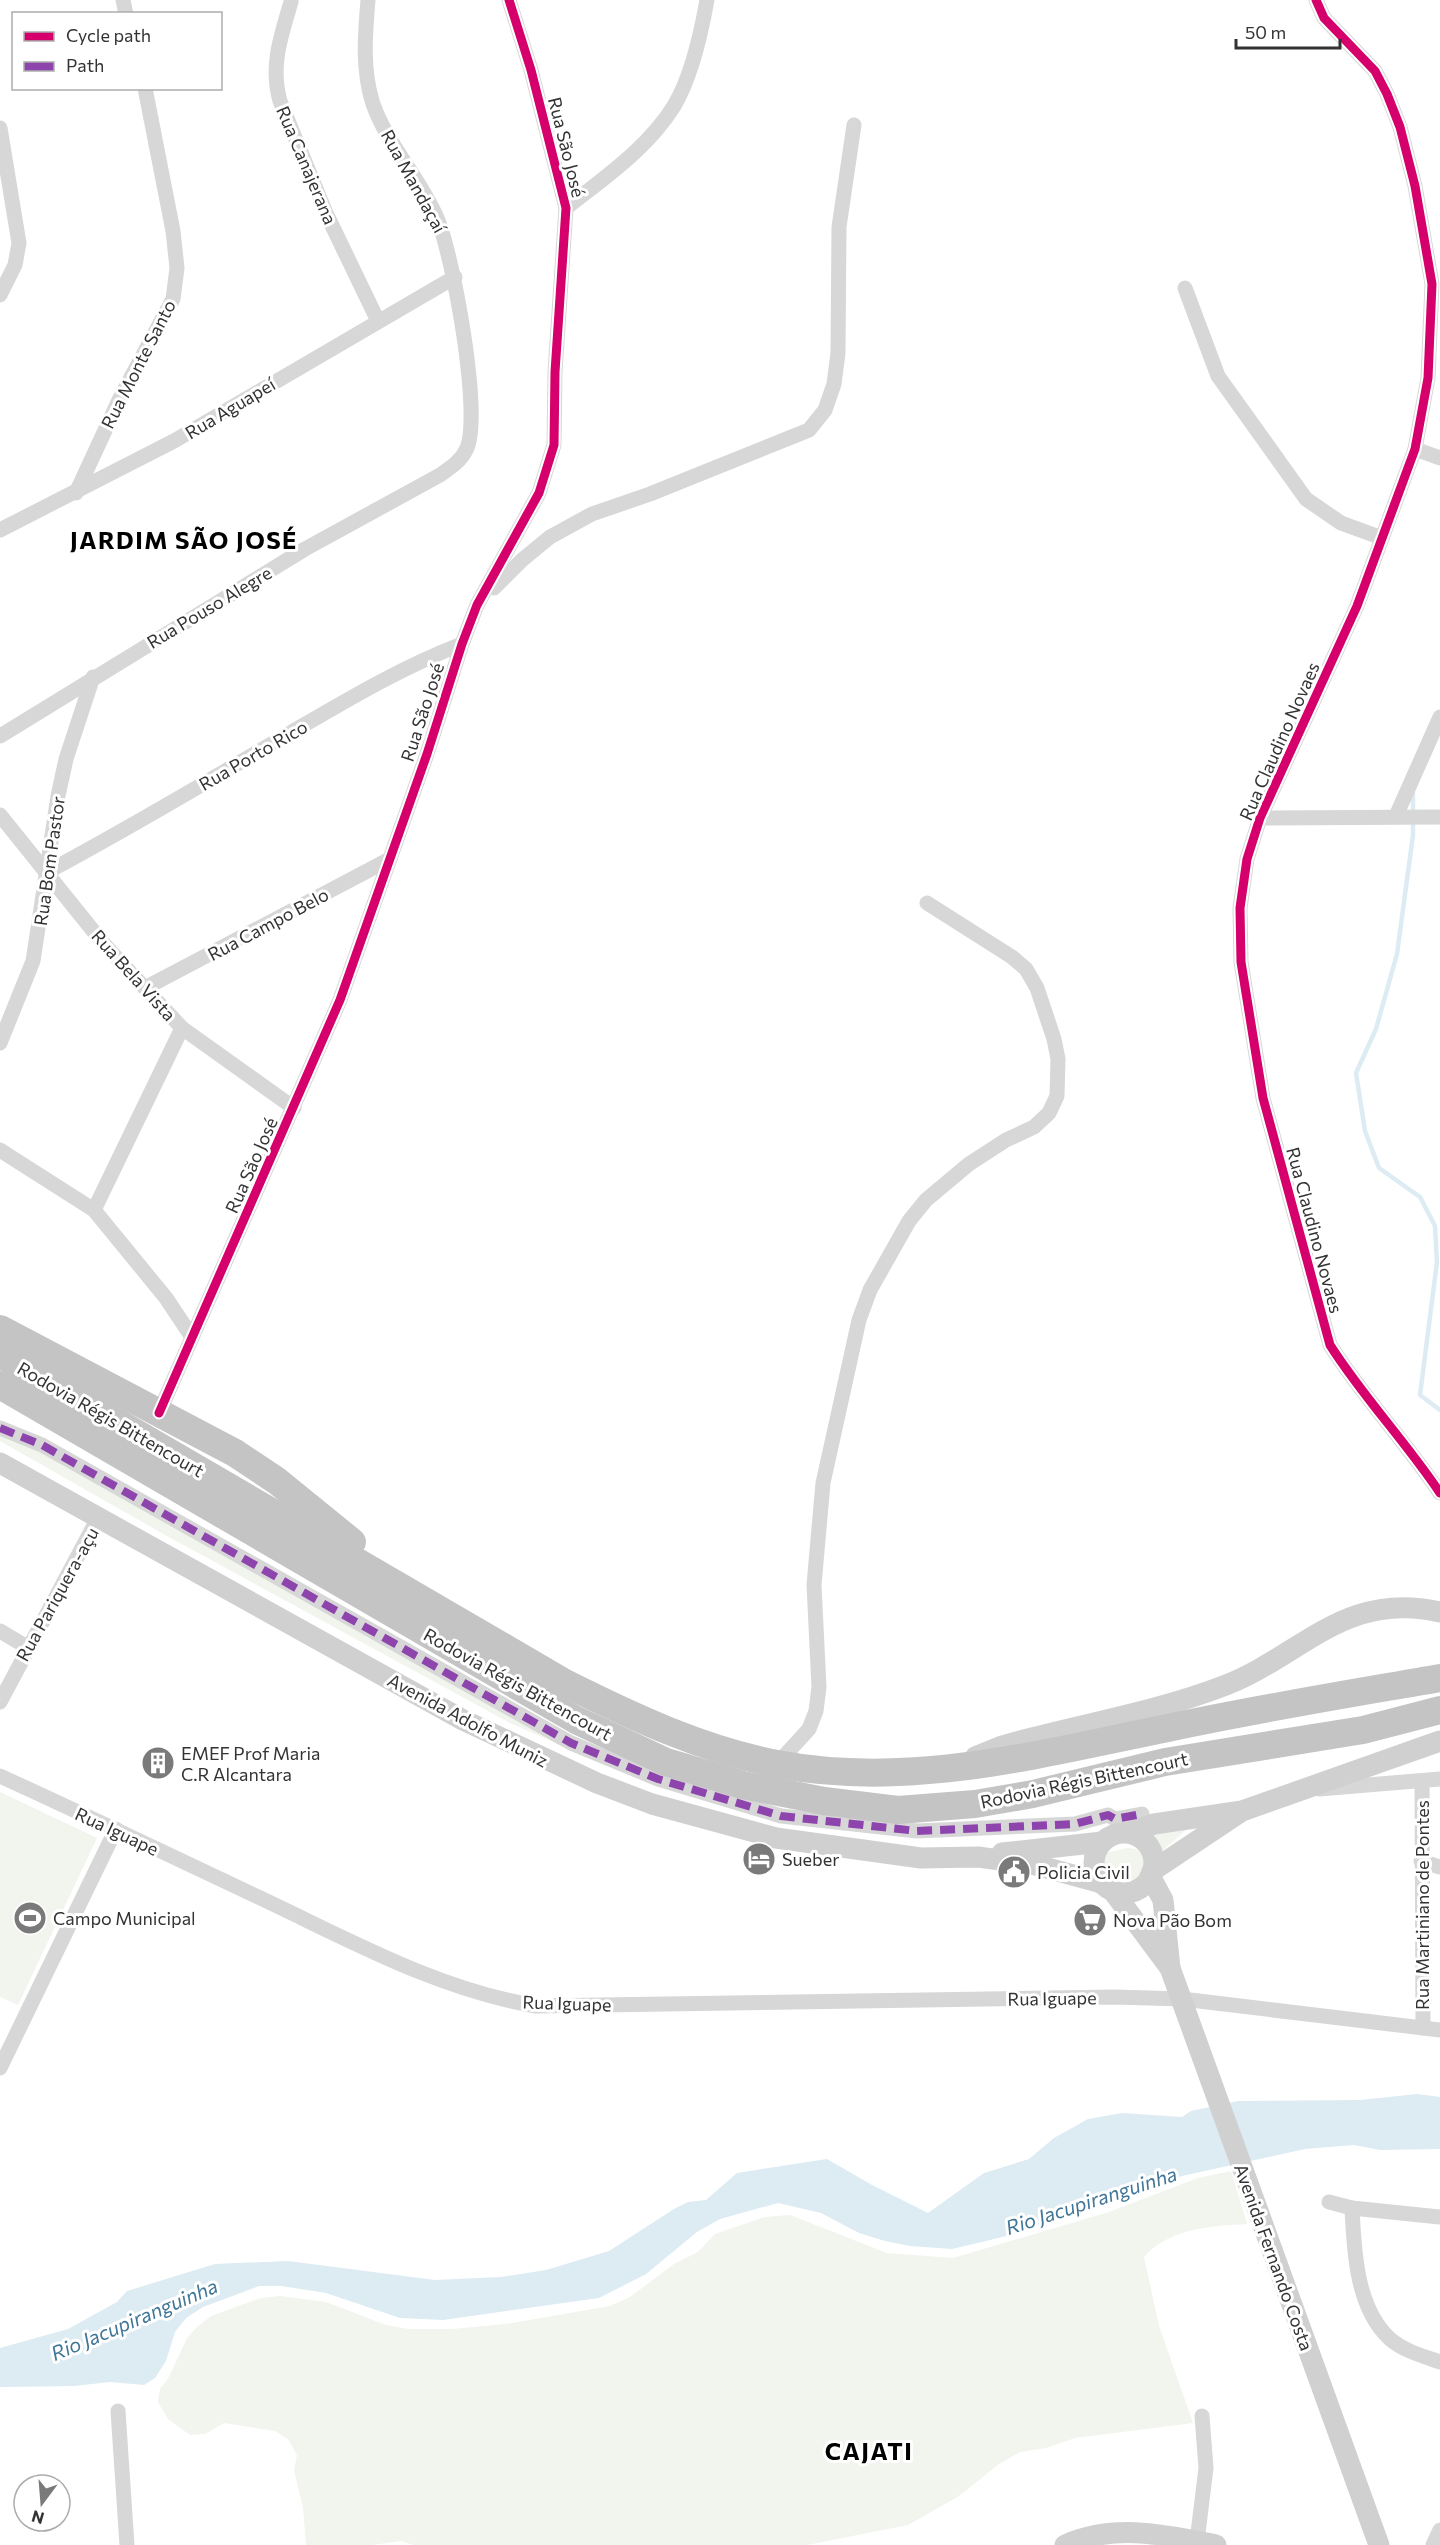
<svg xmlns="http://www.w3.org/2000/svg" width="1440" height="2545" font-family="Commissioner,sans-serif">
<rect width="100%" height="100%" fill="#fff"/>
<!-- green -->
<g fill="#f1f5ed">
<path d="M 0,1432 L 46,1453 L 612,1768 L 510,1723 L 165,1535 L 0,1441 Z"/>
<path d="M 0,1792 L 97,1838 L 18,2005 L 0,1997 Z"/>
<path d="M 1196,1821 L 1161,1852 L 1154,1841 L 1144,1834 Z"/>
<path d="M 1127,1848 L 1136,1849 L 1148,1859 C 1149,1871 1146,1876 1135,1883 L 1111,1875 L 1097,1862 L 1097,1855 Z"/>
<path d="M 1231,2171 L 1247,2224 C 1210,2226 1170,2228 1144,2257 L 1159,2326 L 1193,2423 L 1075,2438 L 1046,2448 L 1020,2452 L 999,2464 L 959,2496 L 908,2525 L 807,2545 L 413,2545 L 401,2541 L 372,2545 L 306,2545 L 303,2507 L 294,2471 L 297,2455 L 288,2439 L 275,2431 L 224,2423 L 205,2434 L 190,2435 L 168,2419 L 158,2402 L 160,2389 L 169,2377 L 187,2338 L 197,2327 L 211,2316 L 261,2298 L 280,2296 L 326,2302 L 386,2325 L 409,2329 L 452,2329 L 506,2324 L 610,2306 L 630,2297 L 674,2264 L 698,2252 L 715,2234 L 765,2217 L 790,2215 L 887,2253 L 953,2258 L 1109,2212 L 1198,2178 Z"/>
</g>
<!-- water -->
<path fill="#ddebf3" d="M 1417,2094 L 1440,2097 L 1440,2149 L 1380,2150 L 1354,2145 L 1305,2149 L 1182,2176 L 1011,2235 L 952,2249 L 910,2246 L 885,2241 L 859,2233 L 821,2213 L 778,2203 L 720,2219 L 697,2232 L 646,2274 L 599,2298 L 443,2320 L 400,2318 L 326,2293 L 281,2286 L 259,2286 L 203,2307 L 186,2318 L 175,2332 L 166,2361 L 155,2378 L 144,2385 L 110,2382 L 74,2386 L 0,2387 L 0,2348 L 68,2329 L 117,2302 L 127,2291 L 215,2264 L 288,2261 L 435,2280 L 501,2277 L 546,2270 L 609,2251 L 674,2209 L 688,2202 L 706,2200 L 737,2173 L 827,2159 L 872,2185 L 928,2213 L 984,2173 L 1029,2159 L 1054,2138 L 1088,2119 L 1122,2113 L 1182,2117 L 1191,2111 L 1238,2101 L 1360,2100 Z"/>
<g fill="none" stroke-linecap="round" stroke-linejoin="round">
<!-- stream -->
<path stroke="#ddebf3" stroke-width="4.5" d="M 1413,793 L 1413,835 L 1397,954 L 1376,1029 L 1356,1073 L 1365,1131 L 1379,1168 L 1420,1197 L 1435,1226 L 1437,1262 L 1420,1395 L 1440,1410"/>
<!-- street -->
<g stroke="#d7d7d7" stroke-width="15">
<path d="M 123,0 L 126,14"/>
<path d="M 1316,0 L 1324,18 L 1375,71 L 1387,94 L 1400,127 L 1415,186 L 1432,284 L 1428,378 L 1415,449 L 1357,606 L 1260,818 L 1247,859 L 1240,908 L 1241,962 L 1263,1098 L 1330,1345 C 1363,1397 1406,1442 1440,1493"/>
<path d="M 291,2 C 281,36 270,66 280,101 L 326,213 L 378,321"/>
<path d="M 0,128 L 19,243 L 15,265 L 0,295"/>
<path d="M 566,208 C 604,178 648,148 674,106 C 692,76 701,34 707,0"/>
<path d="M 1185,288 L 1218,376 L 1306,499 L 1341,523 L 1382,538"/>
<path d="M 1415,449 L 1440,458"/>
<path d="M 76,493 L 120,398 L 173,299 L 177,268 L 173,231 L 145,88"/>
<path d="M 0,530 L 174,441 L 455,277"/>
<path d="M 494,588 L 522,560 L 550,537 L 592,514 L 650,494 L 809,430 L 825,410 L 834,384 L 838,353 L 839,227 L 854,125"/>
<path d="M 0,736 L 305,549 L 440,475 C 450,468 461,461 466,450 C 483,418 453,255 437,218 C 420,178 388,146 373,104 C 362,70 365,35 368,0"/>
<path d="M 0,815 L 103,943 L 182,1028 L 294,1108"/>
<path d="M 1396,816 L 1440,717"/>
<path d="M 1260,818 L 1440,817"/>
<path d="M 47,872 C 130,828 211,779 292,732 C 347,700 402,667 462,644"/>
<path d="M 145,988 L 390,859"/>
<path d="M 0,1043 L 33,961 L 58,796 L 66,759 L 93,677"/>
<path d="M 0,1150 L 94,1210 L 166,1298 L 192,1337"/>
<path d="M 94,1210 L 182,1028"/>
<path d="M 159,1413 L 340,1000 L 427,754 L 462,644 L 477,605 L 539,493 L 554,445 L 555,372 L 566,208 L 531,70 L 509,0"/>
<path d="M 0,1428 L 42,1445 L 571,1743 L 658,1779 L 781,1816 L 917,1831 L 1075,1824 L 1108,1815 L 1115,1819 L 1142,1814"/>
<path d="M 0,1631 L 27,1647"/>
<path d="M 0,1702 L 98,1518"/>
<path d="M 777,1764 L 809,1729 L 816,1711 L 819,1687 L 814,1585 L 823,1483 L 859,1320 L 870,1290 L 909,1221 L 926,1200 L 969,1164 L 1006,1140 L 1034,1127 L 1049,1113 L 1057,1096 L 1058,1059 L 1054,1039 L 1037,988 L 1026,969 L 1012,957 L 927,903"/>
<path d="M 0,1776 C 92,1818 184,1862 275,1905 C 361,1946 442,1990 536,2006 L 1115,1997 L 1182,1999 L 1440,2030"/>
<path d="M 1422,1781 L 1423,2028"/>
<path d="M 1319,1789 L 1440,1779"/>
<path d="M 1421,1861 L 1440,1867"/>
<path d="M 0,2068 L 116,1829"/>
<path d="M 1329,2202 L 1352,2208 L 1440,2217"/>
<path d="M 1352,2208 C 1354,2250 1356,2308 1390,2339 C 1404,2351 1423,2356 1440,2362"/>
<path d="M 118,2411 L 127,2545"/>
<path d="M 1197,2541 L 1206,2468 L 1202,2416"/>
<path d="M 1433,2545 L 1440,2530"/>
</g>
<!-- secondary -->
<g stroke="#d0d0d0" stroke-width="21">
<path d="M 0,1463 L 463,1720 L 597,1783 L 652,1804 L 776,1838 L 921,1858 L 978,1857 L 1036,1865 L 1102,1883"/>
<path d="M 975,1757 L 1002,1746 C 1076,1725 1154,1713 1226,1685 C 1302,1655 1346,1590 1440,1612"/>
<path d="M 1129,1833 L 1154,1824 L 1242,1811 L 1440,1741"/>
<circle cx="1124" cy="1863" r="30"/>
<path d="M 1002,1853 L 1102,1842"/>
<path d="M 1152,1871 L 1239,1813"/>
<path d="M 1150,1876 L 1163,1900 L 1170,1968"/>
<path d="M 1112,1890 L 1170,1968 L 1379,2545"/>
<path d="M 1065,2545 C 1115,2523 1165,2535 1216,2545"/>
</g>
<!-- highway -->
<g stroke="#c4c4c4" stroke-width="28">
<path d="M 0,1329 L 235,1453 L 277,1481 L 352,1542"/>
<path d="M 0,1354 L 565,1683 C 633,1717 701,1749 777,1764 C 908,1789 1035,1755 1163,1729 C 1255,1709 1348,1694 1440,1678"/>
<path d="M 0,1385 L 576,1720 L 666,1762 L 743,1785 L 824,1801 L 898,1810 L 975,1804 L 1033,1794 L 1165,1762 L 1363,1730 L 1440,1710"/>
</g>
<!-- quiet -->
<path stroke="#8e44ad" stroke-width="8" stroke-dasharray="15 8" stroke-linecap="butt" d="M 0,1428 L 42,1445 L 571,1743 L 658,1779 L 781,1816 L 917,1831 L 1075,1824 L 1108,1815 L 1115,1819 L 1142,1814"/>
<!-- cycleway casing -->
<g stroke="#fff" stroke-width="13">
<g id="cycleway">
<path d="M 1316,0 L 1324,18 L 1375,71 L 1387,94 L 1400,127 L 1415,186 L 1432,284 L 1428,378 L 1415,449 L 1357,606 L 1260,818 L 1247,859 L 1240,908 L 1241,962 L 1263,1098 L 1330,1345 C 1363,1397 1406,1442 1440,1493"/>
<path d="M 159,1413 L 340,1000 L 427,754 L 462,644 L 477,605 L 539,493 L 554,445 L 555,372 L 566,208 L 531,70 L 509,0"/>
</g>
</g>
<!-- cycleway -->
<use href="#cycleway" stroke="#d6006c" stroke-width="9"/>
</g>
<!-- icons -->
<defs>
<g id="building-disc" transform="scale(1.725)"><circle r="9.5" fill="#7a7a7a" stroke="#fff"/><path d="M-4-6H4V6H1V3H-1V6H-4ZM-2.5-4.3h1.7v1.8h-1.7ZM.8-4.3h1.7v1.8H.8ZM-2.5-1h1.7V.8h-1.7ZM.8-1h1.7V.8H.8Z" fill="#fff"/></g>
<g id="hotel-disc" transform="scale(1.725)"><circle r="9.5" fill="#7a7a7a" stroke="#fff"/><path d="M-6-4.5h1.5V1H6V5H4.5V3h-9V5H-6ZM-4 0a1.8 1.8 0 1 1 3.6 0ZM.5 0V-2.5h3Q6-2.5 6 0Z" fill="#fff"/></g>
<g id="civic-disc" transform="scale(1.725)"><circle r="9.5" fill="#7a7a7a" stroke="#fff"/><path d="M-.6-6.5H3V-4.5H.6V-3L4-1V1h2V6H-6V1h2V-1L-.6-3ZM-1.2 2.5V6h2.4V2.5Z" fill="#fff"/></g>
<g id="stadium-disc" transform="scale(1.725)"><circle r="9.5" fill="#7a7a7a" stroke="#fff"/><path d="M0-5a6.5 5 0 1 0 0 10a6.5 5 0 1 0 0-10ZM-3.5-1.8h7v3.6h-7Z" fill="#fff"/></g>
<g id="supermarket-disc" transform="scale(1.725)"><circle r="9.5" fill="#7a7a7a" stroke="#fff"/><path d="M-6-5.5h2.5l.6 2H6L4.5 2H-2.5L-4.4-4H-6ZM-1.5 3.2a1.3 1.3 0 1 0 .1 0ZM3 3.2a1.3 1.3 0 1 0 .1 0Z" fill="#fff"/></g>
</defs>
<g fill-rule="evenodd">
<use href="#building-disc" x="158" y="1763"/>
<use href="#hotel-disc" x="759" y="1859"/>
<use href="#civic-disc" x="1014" y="1872"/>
<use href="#stadium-disc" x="30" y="1918"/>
<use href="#supermarket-disc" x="1090" y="1920"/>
</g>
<g text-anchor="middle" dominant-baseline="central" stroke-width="6" stroke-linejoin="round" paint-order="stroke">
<!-- street labels -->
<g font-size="18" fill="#333" stroke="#fff">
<text transform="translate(567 147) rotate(76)">Rua São José</text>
<text transform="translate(307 165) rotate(67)">Rua Canajerana</text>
<text transform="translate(414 181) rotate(61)">Rua Mandaçaí</text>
<text transform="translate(138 364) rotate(-63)">Rua Monte Santo</text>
<text transform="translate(230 408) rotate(-31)">Rua Aguapeí</text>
<text transform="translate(209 607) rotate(-31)">Rua Pouso Alegre</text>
<text transform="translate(422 712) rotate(-72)">Rua São José</text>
<text transform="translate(1279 741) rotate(-66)">Rua Claudino Novaes</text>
<text transform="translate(253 755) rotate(-30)">Rua Porto Rico</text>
<text transform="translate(49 861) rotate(-82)">Rua Bom Pastor</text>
<text transform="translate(268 924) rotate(-28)">Rua Campo Belo</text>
<text transform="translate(134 975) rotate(48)">Rua Bela Vista</text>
<text transform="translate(251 1165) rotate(-66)">Rua São José</text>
<text transform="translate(1315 1230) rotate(75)">Rua Claudino Novaes</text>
<text transform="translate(111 1419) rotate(30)">Rodovia Régis Bittencourt</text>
<text transform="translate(57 1594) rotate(-61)">Rua Pariquera-açu</text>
<text transform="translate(518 1684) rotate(29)">Rodovia Régis Bittencourt</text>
<text transform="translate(468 1720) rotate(28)">Avenida Adolfo Muniz</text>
<text transform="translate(1084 1780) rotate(-12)">Rodovia Régis Bittencourt</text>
<text transform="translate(117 1831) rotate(25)">Rua Iguape</text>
<text transform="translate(1422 1905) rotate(-90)">Rua Martiniano de Pontes</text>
<text transform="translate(1052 1998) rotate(-1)">Rua Iguape</text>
<text transform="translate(567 2003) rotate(2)">Rua Iguape</text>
<text transform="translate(1274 2257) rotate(70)">Avenida Fernando Costa</text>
</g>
<!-- poi labels -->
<g font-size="18" fill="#333" stroke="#fff" text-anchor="start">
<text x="181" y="1753">EMEF Prof Maria<tspan x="181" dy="21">C.R Alcantara</tspan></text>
<text x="782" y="1859">Sueber</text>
<text x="1037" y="1872">Policia Civil</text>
<text x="53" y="1918">Campo Municipal</text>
<text x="1113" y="1920">Nova Pão Bom</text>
</g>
<!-- water labels -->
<g font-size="20" font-style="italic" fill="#3f7597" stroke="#fff">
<text transform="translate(1091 2200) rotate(-18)">Rio Jacupiranguinha</text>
<text transform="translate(134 2319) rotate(-23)">Rio Jacupiranguinha</text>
</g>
<!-- district labels -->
<g font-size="24" font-weight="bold" letter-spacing="1.5" fill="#000" stroke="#fff">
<text x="184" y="539">JARDIM SÃO JOSÉ</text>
<text x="869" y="2450">CAJATI</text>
</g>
</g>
<!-- legend -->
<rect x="12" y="12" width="210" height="78" fill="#ffffff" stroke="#adadad" stroke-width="1.5"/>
<rect x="24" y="32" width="30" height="9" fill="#d6006c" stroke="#adadad" stroke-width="1.5"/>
<text x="66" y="42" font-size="18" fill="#333333">Cycle path</text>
<rect x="24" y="62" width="30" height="9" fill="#8e44ad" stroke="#adadad" stroke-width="1.5"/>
<text x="66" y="72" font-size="18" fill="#333333">Path</text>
<!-- north arrow -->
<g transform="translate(42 2503) rotate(196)"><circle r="28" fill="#ffffff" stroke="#adadad" stroke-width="1.5"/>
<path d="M0-4.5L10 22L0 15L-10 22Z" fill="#7a7a7a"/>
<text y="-9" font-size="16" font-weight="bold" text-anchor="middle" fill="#333333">N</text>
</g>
<!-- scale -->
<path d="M1236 39v9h104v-9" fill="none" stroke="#333333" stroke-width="3"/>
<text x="1245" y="39" font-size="18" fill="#333333" stroke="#ffffff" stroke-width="4.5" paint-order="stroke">50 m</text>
</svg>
